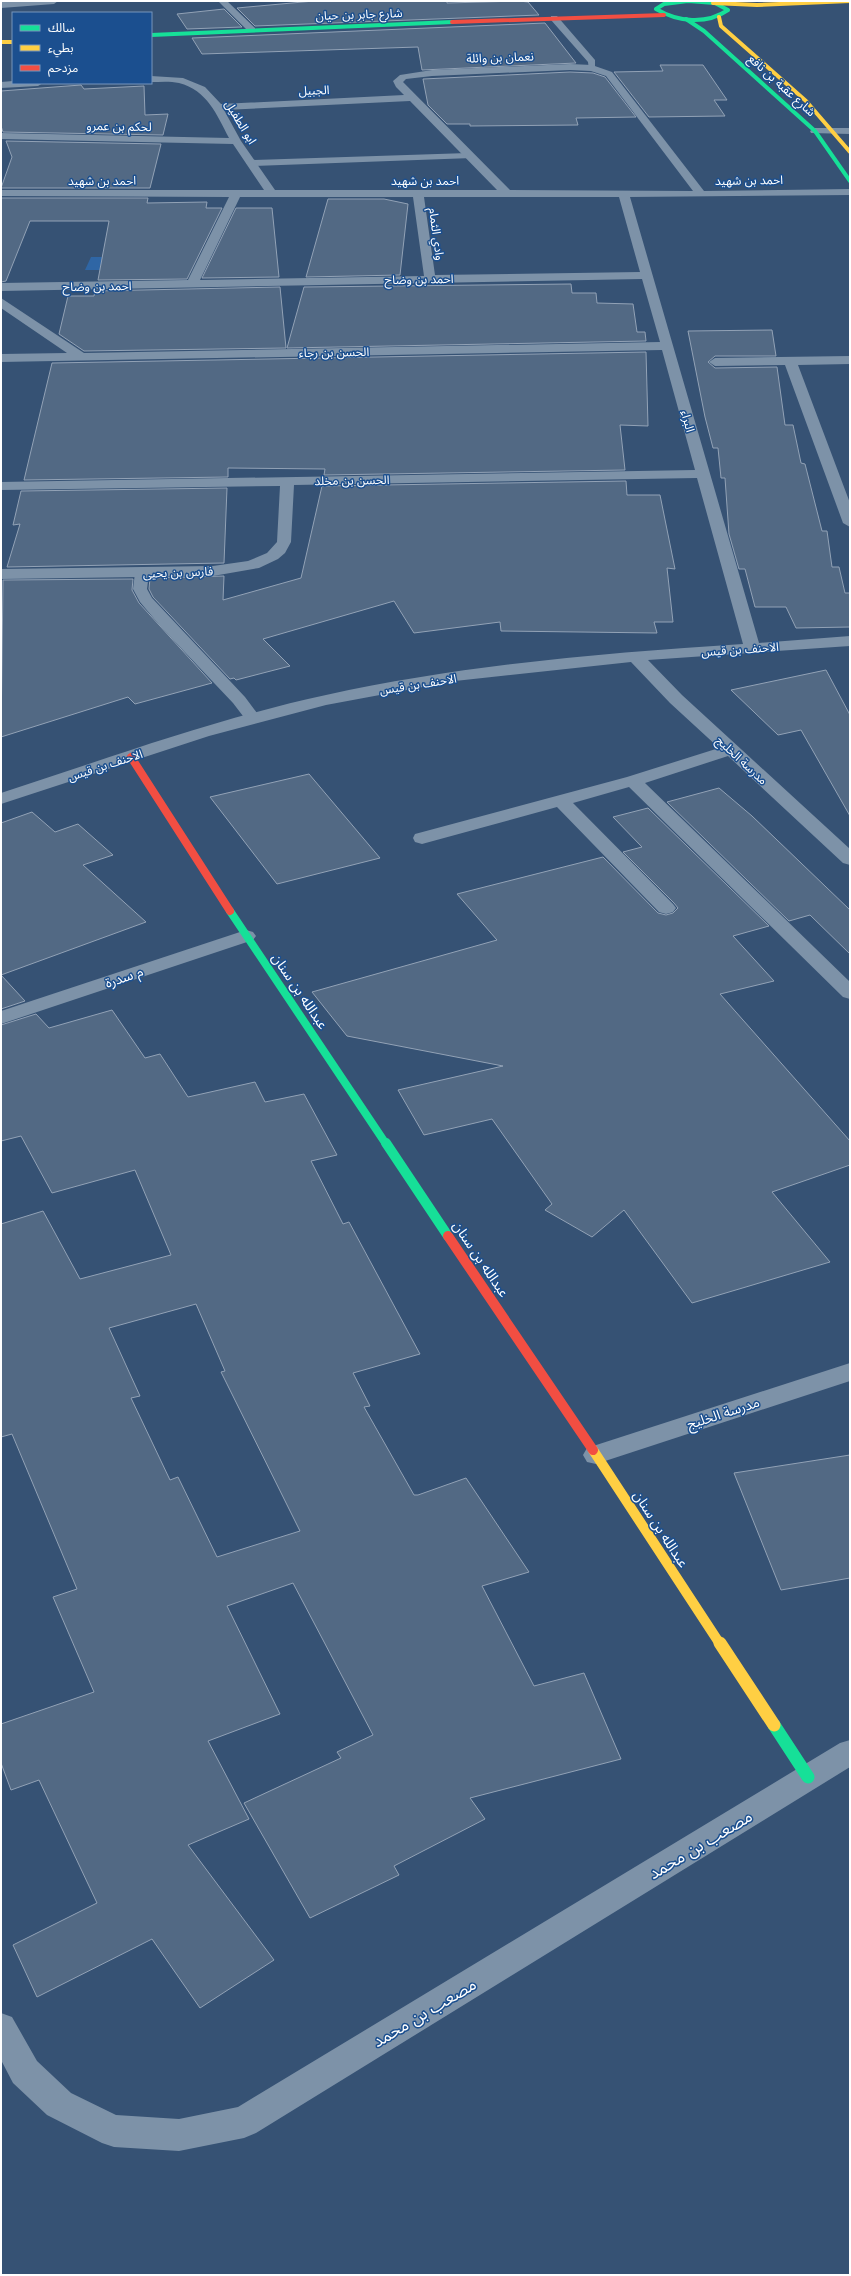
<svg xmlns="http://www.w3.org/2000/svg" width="851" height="2276" font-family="Quicksand,'Noto Sans Arabic',sans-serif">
<rect width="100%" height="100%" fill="#365274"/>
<!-- green -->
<path fill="#2f66a5" d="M 91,257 L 126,257 L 125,270 L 85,270 Z"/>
<!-- building -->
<g fill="#526984" stroke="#92a2b6" fill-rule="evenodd">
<path d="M 314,1 L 447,1 L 447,3 L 519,1 L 528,2 L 539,15 L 255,26 L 237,8 Z"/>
<path d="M 224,9 L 242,27 L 187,29 L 177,14 Z"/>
<path d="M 545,23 L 576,63 L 422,70 L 418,47 L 202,54 L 192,38 Z"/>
<path d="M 660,65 L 703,65 L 727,100 L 714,100 L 725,116 L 649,117 L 614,72 L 663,71 Z"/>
<path d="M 570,72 L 593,73 L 605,77 L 636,117 L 576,118 L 578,125 L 470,126 L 470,124 L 447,124 L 428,105 L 423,79 Z"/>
<path d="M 81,85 L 84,89 L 144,86 L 145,115 L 168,114 L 163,135 L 3,132 L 1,126 L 1,91 Z"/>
<path d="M 6,141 L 161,144 L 150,188 L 1,188 L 12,157 Z"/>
<path d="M 1,198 L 148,198 L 147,203 L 207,202 L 206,208 L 222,208 L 187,279 L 98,280 L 109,221 L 30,221 L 6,281 L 1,282 Z"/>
<path d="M 328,199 L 384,199 L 408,204 L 400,275 L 306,277 Z"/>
<path d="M 236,208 L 272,208 L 279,277 L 202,278 Z"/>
<path d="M 571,284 L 572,293 L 596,293 L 597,303 L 633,304 L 637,332 L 645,332 L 646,341 L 287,348 L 304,287 Z"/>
<path d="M 280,287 L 286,348 L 84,351 L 59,334 L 68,296 L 94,296 L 95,291 Z"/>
<path d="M 772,330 L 776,356 L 715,356 L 708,362 L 715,368 L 777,367 L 785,425 L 793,425 L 801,463 L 805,464 L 822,531 L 827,531 L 832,567 L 839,567 L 845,593 L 850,593 L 850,627 L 796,628 L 786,607 L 755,607 L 745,569 L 739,569 L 729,534 L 725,478 L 721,478 L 718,448 L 713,448 L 705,417 L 688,331 Z"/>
<path d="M 646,352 L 648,426 L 620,425 L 625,470 L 324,475 L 325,469 L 228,468 L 228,477 L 24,480 L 52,363 Z"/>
<path d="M 626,481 L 627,495 L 660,495 L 675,569 L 667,568 L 673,622 L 654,622 L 657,633 L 501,631 L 500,622 L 414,633 L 394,601 L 263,639 L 290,666 L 236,680 L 234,678 L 230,679 L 153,597 L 149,589 L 150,578 L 224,576 L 223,600 L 301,578 L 322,486 Z"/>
<path d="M 227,488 L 224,563 L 7,567 L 20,524 L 13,525 L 21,491 Z"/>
<path d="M 133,579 L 132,590 L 139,603 L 212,683 L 135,704 L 128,697 L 1,737 L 3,580 Z"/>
<path d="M 826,670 L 850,715 L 850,816 L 801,730 L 778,735 L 731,690 Z"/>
<path d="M 309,774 L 380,858 L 277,884 L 210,797 Z"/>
<path d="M 719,788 L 752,816 L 850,910 L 850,954 L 810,915 L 789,921 L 667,802 Z"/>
<path d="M 648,808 L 769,926 L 733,936 L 774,981 L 720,994 L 850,1141 L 850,1165 L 772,1192 L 830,1262 L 692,1303 L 624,1210 L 592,1237 L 545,1210 L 552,1204 L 492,1119 L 424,1135 L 398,1090 L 503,1066 L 347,1036 L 312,992 L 497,940 L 457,894 L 603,857 L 658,913 L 666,915 L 673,913 L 678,908 L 674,903 L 623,852 L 642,847 L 613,817 Z"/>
<path d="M 32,812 L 55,832 L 78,824 L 113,855 L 83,865 L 146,922 L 1,975 L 25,1001 L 1,1009 L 1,823 Z"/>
<path d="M 112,1010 L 145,1058 L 160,1054 L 188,1097 L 255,1082 L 265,1102 L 304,1094 L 337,1155 L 311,1161 L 343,1224 L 349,1222 L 420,1354 L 353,1373 L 370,1406 L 364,1407 L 414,1495 L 418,1495 L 466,1478 L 529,1572 L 482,1586 L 534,1686 L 584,1673 L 621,1759 L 470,1798 L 485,1819 L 394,1866 L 399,1875 L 310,1918 L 244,1803 L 341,1758 L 337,1752 L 373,1735 L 293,1583 L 227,1606 L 280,1714 L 208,1741 L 249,1819 L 188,1845 L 274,1960 L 200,2008 L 152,1939 L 37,1997 L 13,1945 L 97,1903 L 39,1780 L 11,1790 L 1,1763 L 1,1724 L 94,1692 L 53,1597 L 77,1589 L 12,1434 L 1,1437 L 1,1224 L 43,1211 L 80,1279 L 171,1255 L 135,1170 L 52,1193 L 21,1136 L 1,1141 L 1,1025 L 36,1014 L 49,1028 ZM 196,1304 L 225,1371 L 221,1372 L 300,1531 L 217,1557 L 178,1477 L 170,1480 L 131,1398 L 140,1396 L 109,1328 Z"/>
<path d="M 850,1455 L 850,1578 L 781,1590 L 734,1473 Z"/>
</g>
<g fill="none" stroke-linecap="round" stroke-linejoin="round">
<!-- lane -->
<g fill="#7d92a8" fill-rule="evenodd">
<path d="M 551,16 L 557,16 L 595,60 L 595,70 L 589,70 L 588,62 L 551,20 Z"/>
<path d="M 468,153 L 472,154 L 472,158 L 251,166 L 246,163 L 251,160 Z"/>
<path d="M 142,569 L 149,573 L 147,589 L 152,598 L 245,697 L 260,717 L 258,720 L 246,720 L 233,703 L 161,627 L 140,602 L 133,589 L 135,573 Z"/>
</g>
<!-- street -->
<g fill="#7d92a8" fill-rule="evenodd">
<path d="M 20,1 L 58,1 L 54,4 L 1,8 L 1,2 Z"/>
<path d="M 218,1 L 227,1 L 255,28 L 255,32 L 249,32 Z"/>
<path d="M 570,64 L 592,65 L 612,72 L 704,191 L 850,189 L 850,195 L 630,197 L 759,643 L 850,636 L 850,646 L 648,660 L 682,695 L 850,849 L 850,865 L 843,863 L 728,756 L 645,783 L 850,982 L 850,999 L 843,997 L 629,787 L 573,803 L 673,904 L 676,908 L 673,912 L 666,914 L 659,912 L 557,807 L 422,844 L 415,842 L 413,838 L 415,834 L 627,777 L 719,748 L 670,703 L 631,662 L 455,681 L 326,705 L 209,736 L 1,804 L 1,793 C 109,758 215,719 326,695 C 463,665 603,653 743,644 L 697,478 L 294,485 L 291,542 L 285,553 L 278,559 L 259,568 L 213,576 L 1,579 L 1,569 L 213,566 L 248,561 L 267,553 L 277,542 L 280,486 L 1,490 L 1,482 L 695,470 L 662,350 L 1,362 L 1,354 L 67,353 L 1,308 L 1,298 L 84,353 L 660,342 L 642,279 L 1,291 L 1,283 L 188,280 L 229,197 L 1,196 L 1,190 L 264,190 L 233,144 L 1,139 L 1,133 L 229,138 C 217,115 207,90 179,83 C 170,81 160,82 151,82 L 151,76 L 183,78 L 205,87 L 221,104 L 404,95 L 396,87 L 393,81 L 400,75 L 432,70 ZM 570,70 L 591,71 L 606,76 L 693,191 L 510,190 L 403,82 L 406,79 L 432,76 ZM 410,101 L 497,190 L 275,190 L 241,141 L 224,110 ZM 240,197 L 413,197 L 424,276 L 200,280 ZM 424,197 L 619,197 L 640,272 L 435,275 Z"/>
<path d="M 13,81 L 13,83 L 43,83 L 38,86 L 1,88 L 1,82 Z"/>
<path d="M 815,128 L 850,128 L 850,134 L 811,133 L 810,131 Z"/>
<path d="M 850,356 L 850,364 L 798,365 L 850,503 L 850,527 L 843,523 L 785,365 L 715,366 L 709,362 L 715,358 Z"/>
<path d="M 246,930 L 253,932 L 256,936 L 253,940 L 1,1024 L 1,1011 Z"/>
<path d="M 850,1363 L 850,1381 L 596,1464 L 587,1462 L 583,1455 L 587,1448 Z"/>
<path d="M 850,1740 L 850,1767 L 256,2133 L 244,2138 L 179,2151 L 114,2147 L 102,2143 L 47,2115 L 13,2083 L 1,2060 L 1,2013 L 12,2017 L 37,2061 L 71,2093 L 116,2115 L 179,2119 L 238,2107 L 840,1743 Z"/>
</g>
<!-- fast-far3 -->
<g stroke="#16e098" stroke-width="4">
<path d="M 688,1 L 715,3 L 728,10 C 706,25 678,22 656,9 L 664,4 Z"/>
<path d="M 686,19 L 704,31 L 815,131 L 850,181"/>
<path d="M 151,35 L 452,22"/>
</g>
<!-- fast-far2 -->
<path stroke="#16e098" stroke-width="8" d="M 230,911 L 386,1144"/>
<!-- fast-far1 -->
<path stroke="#16e098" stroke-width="10" d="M 386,1143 L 448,1236"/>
<!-- fast -->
<path stroke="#16e098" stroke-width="13" d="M 774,1725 L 808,1777"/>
<!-- slow-far2 -->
<g stroke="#ffcf43" stroke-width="4">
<path d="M 713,3 L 757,5 L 850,1"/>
<path d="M 719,17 L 721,26 L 806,101 L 850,152"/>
<path d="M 1,42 L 13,42"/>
</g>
<!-- slow-far1 -->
<path stroke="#ffcf43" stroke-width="10" d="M 593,1450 L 720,1644"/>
<!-- slow -->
<path stroke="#ffcf43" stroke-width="13" d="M 720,1643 L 774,1725"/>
<!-- jam-far2 -->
<path stroke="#f24e42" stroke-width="4" d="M 452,22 L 664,15"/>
<!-- jam-far1 -->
<path stroke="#f24e42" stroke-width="8" d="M 131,757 L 230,911"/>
<!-- jam -->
<path stroke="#f24e42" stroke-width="10" d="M 448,1236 L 593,1450"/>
</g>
<g text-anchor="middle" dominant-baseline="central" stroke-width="3" stroke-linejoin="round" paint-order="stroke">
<!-- far-street labels -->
<g font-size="12" fill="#fff" stroke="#1b4f8f">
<text transform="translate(359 14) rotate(-2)">شارع جابر بن حيان</text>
<text transform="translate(500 57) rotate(-2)">نعمان بن وائلة</text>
<text transform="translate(782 85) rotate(42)">شارع عقبة بن نافع</text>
<text transform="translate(314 90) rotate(-2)">الجبيل</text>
<text transform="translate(241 122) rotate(59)">ابو الطفيل</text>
<text transform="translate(119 126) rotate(1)">لحكم بن عمرو</text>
<text x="102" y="180">احمد بن شهيد</text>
<text x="425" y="180">احمد بن شهيد</text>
<text transform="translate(749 180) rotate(-1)">احمد بن شهيد</text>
<text transform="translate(437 234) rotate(82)">وادي الثمام</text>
<text transform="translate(419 279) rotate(-1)">احمد بن وضاح</text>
<text transform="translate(97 286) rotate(-1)">احمد بن وضاح</text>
<text transform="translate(334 352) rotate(-1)">الحسن بن رجاء</text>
<text transform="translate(688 421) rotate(74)">البراء</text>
<text transform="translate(352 480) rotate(-1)">الحسن بن مخلد</text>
<text transform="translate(178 572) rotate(-2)">فارس بن يحيى</text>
<text transform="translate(740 649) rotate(-4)">الاحنف بن قيس</text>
<text transform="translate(418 684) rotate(-9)">الاحنف بن قيس</text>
<text transform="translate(742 760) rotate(43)">مدرسة الخليج</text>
<text transform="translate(105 765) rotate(-18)">الاحنف بن قيس</text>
</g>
<!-- street labels -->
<g font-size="14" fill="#fff" stroke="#1b4f8f">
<text transform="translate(124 977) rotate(-19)">م سدرة</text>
<text transform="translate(300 991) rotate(56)">عبدالله بن سنان</text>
<text transform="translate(481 1259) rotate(56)">عبدالله بن سنان</text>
<text transform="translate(723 1413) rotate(-18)">مدرسة الخليج</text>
<text transform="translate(661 1529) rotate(57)">عبدالله بن سنان</text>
</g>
<!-- near-street labels -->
<g font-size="17" fill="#fff" stroke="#1b4f8f">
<text transform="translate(700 1844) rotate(-31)">مصعب بن محمد</text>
<text transform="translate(424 2012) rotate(-31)">مصعب بن محمد</text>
</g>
</g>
<!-- border -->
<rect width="851" height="2276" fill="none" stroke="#ffffff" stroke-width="4"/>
<!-- legend -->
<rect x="12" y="12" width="140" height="72" fill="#1b4f8f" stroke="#7695bc"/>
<rect x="20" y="25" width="20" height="6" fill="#16e098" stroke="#7695bc"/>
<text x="48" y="32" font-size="12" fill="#ffffff">سالك</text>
<rect x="20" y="45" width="20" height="6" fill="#ffcf43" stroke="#7695bc"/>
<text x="48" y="52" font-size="12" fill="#ffffff">بطيء</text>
<rect x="20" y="65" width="20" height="6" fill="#f24e42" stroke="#7695bc"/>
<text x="48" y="72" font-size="12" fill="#ffffff">مزدحم</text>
</svg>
